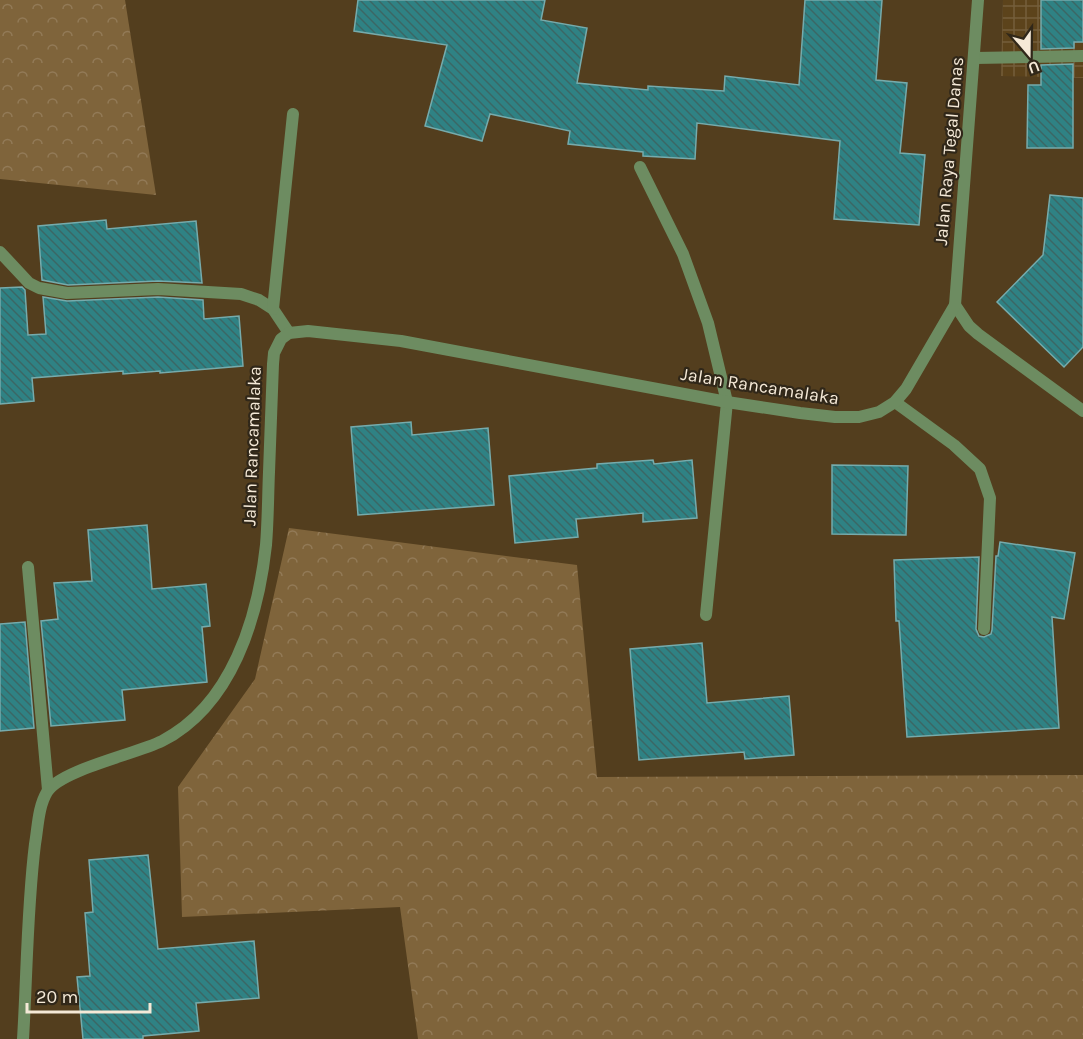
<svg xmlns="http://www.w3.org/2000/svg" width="1083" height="1039" font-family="Karla,sans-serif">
<defs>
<pattern id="industrial-grid" width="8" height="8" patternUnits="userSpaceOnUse" patternTransform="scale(1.5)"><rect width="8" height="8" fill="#5c431b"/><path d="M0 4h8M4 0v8" fill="none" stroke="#745e3b"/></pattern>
<pattern id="forest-crowns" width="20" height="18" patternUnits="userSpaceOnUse" patternTransform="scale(1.5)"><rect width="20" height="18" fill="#7f643b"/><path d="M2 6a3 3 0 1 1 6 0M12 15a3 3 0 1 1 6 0" fill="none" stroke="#927a57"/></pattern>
<pattern id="building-back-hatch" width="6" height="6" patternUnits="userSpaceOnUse" patternTransform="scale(1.5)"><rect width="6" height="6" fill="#2f8284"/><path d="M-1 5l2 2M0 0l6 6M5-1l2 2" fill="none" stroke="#3b6765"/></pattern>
</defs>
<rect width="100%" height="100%" fill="#533e1e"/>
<!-- industrial -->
<path fill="url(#industrial-grid)" d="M 1003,0 L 1083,0 L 1083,78 L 1001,76 Z"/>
<!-- forest -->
<g fill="url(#forest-crowns)">
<path d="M 0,0 L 125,0 L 156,195 L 0,179 Z"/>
<path d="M 289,528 L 577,565 L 597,777 L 1083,775 L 1083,1039 L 418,1039 L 400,907 L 182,917 L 178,787 L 255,679 Z"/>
</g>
<!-- building -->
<g fill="url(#building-back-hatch)" stroke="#76abac" stroke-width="1.5">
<path d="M 358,0 L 545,0 L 541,20 L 587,28 L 577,83 L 648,90 L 648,86 L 724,91 L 725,76 L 799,85 L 805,0 L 882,0 L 876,80 L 907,83 L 900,153 L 925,155 L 919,225 L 834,219 L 840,141 L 697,123 L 695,159 L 643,156 L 643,152 L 568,144 L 570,131 L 490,114 L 482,141 L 425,126 L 447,45 L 354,31 Z"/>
<path d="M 1041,0 L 1083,0 L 1083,42 L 1074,42 L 1074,48 L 1041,49 Z"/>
<path d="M 1073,64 L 1073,148 L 1027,148 L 1028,85 L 1041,85 L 1041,65 Z"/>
<path d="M 1050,195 L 1083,198 L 1083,347 L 1064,367 L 997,302 L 1043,255 Z"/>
<path d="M 106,220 L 107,229 L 196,221 L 202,283 L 158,281 L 68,285 L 42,280 L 38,226 Z"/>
<path d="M 22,287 L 25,290 L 28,335 L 46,334 L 43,297 L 67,301 L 158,297 L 203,300 L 204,319 L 239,316 L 243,366 L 160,373 L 160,371 L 123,374 L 123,371 L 32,378 L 34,401 L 0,404 L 0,288 Z"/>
<path d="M 411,422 L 412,435 L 488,428 L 494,505 L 358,515 L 351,427 Z"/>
<path d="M 653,460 L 654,464 L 692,460 L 697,518 L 643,522 L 643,513 L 576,519 L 578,537 L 515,543 L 509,476 L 597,468 L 597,464 Z"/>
<path d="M 832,465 L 908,466 L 906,535 L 832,534 Z"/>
<path d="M 147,525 L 152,589 L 206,584 L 210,626 L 202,627 L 207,682 L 122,690 L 125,720 L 51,726 L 41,621 L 58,619 L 54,583 L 92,581 L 88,530 Z"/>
<path d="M 1000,542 L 1075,553 L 1064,619 L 1052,617 L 1059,728 L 907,737 L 899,621 L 896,621 L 894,560 L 979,557 L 976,629 L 979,636 L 984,637 L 991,634 L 992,630 L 996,556 L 998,556 Z"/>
<path d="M 25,622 L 34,728 L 0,731 L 0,624 Z"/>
<path d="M 702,643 L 707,703 L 789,696 L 794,755 L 745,759 L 744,752 L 639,760 L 630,649 Z"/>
<path d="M 148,855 L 158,949 L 254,941 L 259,998 L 196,1003 L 199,1031 L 143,1036 L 143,1039 L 83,1039 L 77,977 L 90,976 L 85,913 L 93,912 L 89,860 Z"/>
</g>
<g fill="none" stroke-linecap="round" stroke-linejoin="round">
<!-- minor -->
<g stroke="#6d8c61" stroke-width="12">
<path d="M 975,58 L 1083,56"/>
<path d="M 640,167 L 683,254 L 708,323 L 727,402 L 706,615"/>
<path d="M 0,252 L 29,283 L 39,288 L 67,293 L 158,289 L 241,294 L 259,300 L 273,309 L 289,333"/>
<path d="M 273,309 L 293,114"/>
<path d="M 895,402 L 954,445 L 980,469 L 990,498 L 984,629"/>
<path d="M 28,567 L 48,790"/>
</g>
<!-- tertiary -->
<g stroke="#6d8c61" stroke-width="12">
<path d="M 955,305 L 969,326 L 978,334 L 1083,411"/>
<path d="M 23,1039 C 27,974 27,909 35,844 C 38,827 38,807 47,792 C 60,770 136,754 162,741 C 232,705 258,618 266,545 C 268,521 268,496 269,472 C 270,436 272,400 273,364 L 274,353 L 281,339 L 289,333 L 308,331 L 401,341 L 727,402 L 800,413 L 835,417 L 859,417 L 879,412 L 895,402 L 906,389 L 955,305 L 978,0"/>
</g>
</g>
<g text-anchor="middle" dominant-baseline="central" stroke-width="4.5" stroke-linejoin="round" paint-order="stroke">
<!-- street labels -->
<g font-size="18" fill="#f5e9d7" stroke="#302719">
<text transform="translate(949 151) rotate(-85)">Jalan Raya Tegal Danas</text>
<text transform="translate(760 386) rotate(9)">Jalan Rancamalaka</text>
<text transform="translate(252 446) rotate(-88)">Jalan Rancamalaka</text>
</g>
</g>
<!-- north arrow -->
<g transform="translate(1029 54) rotate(160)" stroke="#302719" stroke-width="4.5" paint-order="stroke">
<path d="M0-4.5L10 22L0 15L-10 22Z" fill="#f5e9d7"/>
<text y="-9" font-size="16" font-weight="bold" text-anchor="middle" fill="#f5e9d7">U</text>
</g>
<!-- scale -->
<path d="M27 1003v9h123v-9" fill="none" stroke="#f5e9d7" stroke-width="3"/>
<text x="36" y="1003" font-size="18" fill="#f5e9d7" stroke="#302719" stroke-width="4.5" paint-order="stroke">20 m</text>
</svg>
